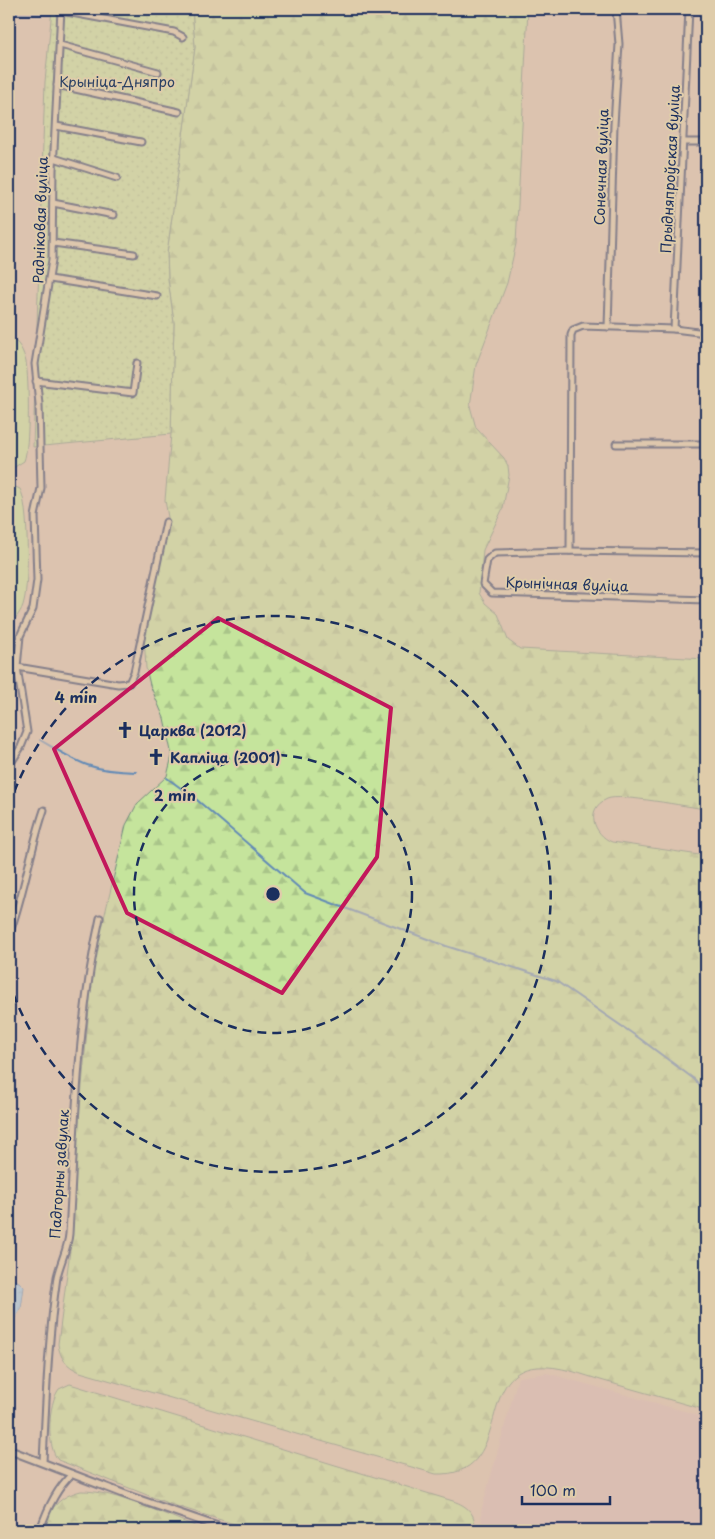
<svg xmlns="http://www.w3.org/2000/svg" width="715" height="1539" font-family="'Playpen Sans',sans-serif">
<defs>
<pattern id="forest-firs" width="22" height="20" patternUnits="userSpaceOnUse" patternTransform="scale(1.25)"><rect width="22" height="20" fill="#c5e49c"/><path d="M5 1l3.5 6h-7zM16 11l3.5 6h-7z" fill="#a9c489"/></pattern>
<pattern id="park-dots" width="8" height="8" patternUnits="userSpaceOnUse" patternTransform="scale(1.25)"><rect width="8" height="8" fill="#c5e49c"/><path d="M2 2h.1M6 6h.1" fill="none" stroke="#a9c489" stroke-width="1.8" stroke-linecap="round"/></pattern>
<pattern id="water-ripples" width="26" height="14" patternUnits="userSpaceOnUse" patternTransform="scale(1.25)"><rect width="26" height="14" fill="#92c7f0"/><path d="M2 4q2-2 4 0t4 0M15 11q2-2 4 0t4 0" fill="none" stroke="#7dabd0"/></pattern>
</defs>
<rect width="100%" height="100%" fill="#dcc3af"/>
<filter id="ink" filterUnits="userSpaceOnUse"><feTurbulence type="fractalNoise" baseFrequency=".02" numOctaves="2"/><feDisplacementMap in="SourceGraphic" scale="10" xChannelSelector="R" yChannelSelector="G"/><feConvolveMatrix kernelMatrix="1 2 1 2 8 2 1 2 1" color-interpolation-filters="sRGB"/></filter>
<g filter="url(#ink)">
<!-- built -->
<path fill="#d8b9b5" d="M 547,1373 L 695,1414 L 706,1419 L 706,1530 L 482,1530 L 481,1511 L 518,1377 Z"/>
<!-- grass -->
<g fill="#c5e49c" stroke="#708a7d">
<path d="M 9,338 C 19,340 24,353 26,362 C 29,380 30,446 24,461 L 13,468 L 9,466 Z"/>
<path d="M 11,485 L 20,489 C 29,504 29,583 24,601 C 22,612 15,618 9,627 L 9,486 Z"/>
</g>
<!-- forest -->
<g fill="url(#forest-firs)" stroke="#708a7d">
<path d="M 192,9 L 528,9 L 516,244 L 507,283 L 476,365 L 470,406 L 476,428 L 504,458 L 508,466 L 509,475 L 503,508 L 483,550 L 479,593 L 485,603 L 498,614 L 508,640 L 520,649 L 706,659 L 706,809 C 688,807 620,793 607,799 C 584,809 594,835 612,842 L 706,856 L 706,1410 C 672,1400 638,1391 604,1381 C 583,1375 559,1365 537,1367 C 473,1372 515,1477 436,1474 L 80,1372 C 66,1366 60,1358 58,1344 L 71,1243 L 76,1152 L 91,987 L 96,952 L 126,825 L 137,804 L 167,776 L 172,756 L 164,718 L 150,685 L 146,668 L 144,637 L 169,523 L 165,500 L 171,434 L 174,323 L 168,279 L 167,253 L 195,47 Z"/>
<path d="M 70,1384 L 453,1501 C 468,1506 476,1514 475,1530 L 253,1530 L 170,1504 L 58,1460 C 46,1445 48,1404 59,1389 Z"/>
<path d="M 81,1491 C 113,1490 173,1518 205,1530 L 44,1530 C 48,1509 60,1496 81,1491 Z"/>
</g>
<!-- park -->
<path fill="url(#park-dots)" stroke="#708a7d" d="M 52,9 L 192,9 L 195,47 L 167,253 L 168,279 L 174,323 L 171,434 L 33,447 L 45,82 Z"/>
<!-- water -->
<path fill="url(#water-ripples)" stroke="#628ab6" d="M 9,1278 L 19,1282 L 24,1287 L 21,1309 L 15,1318 L 9,1316 Z"/>
<g fill="none" stroke-linecap="round" stroke-linejoin="round">
<!-- stream -->
<g stroke="#628ab6" stroke-width="2">
<path d="M 13,14 L 50,15"/>
<path d="M 40,740 C 79,763 89,771 136,772"/>
<path d="M 167,778 L 197,800 L 305,893 L 446,946 L 556,981 L 639,1038 L 694,1079 L 706,1092"/>
</g>
<!-- minor casing -->
<g stroke="#1b2f5e" stroke-width="9">
<g id="minor">
<path d="M 61,11 L 174,32 L 183,37"/>
<path d="M 60,45 L 158,72"/>
<path d="M 57,85 L 179,112"/>
<path d="M 56,126 L 141,142"/>
<path d="M 683,142 L 706,142"/>
<path d="M 54,158 L 117,178"/>
<path d="M 53,203 L 114,215"/>
<path d="M 53,243 L 134,254"/>
<path d="M 50,279 L 157,296"/>
<path d="M 608,327 L 614,125 L 619,44 L 616,9"/>
<path d="M 674,329 L 689,9"/>
<path d="M 36,381 L 133,393 L 137,363"/>
<path d="M 616,444 L 706,444"/>
<path d="M 570,551 L 571,335 L 573,330 L 583,326 L 674,329 L 706,333"/>
<path d="M 706,553 L 570,551 L 495,553 L 487,560 L 483,584 L 492,593 L 706,600"/>
<path d="M 17,667 L 118,684 L 129,683 L 134,672 L 166,522"/>
<path d="M 9,766 L 21,747 L 27,732 L 17,667 L 20,636 L 33,609 L 37,580 L 35,516 L 41,488 L 39,404 L 35,364 L 52,260 L 53,170 L 61,9"/>
<path d="M 9,935 C 24,894 30,851 44,810"/>
<path d="M 43,1462 C 46,1401 48,1339 57,1277 C 60,1263 68,1248 69,1234 C 75,1128 77,1022 100,918"/>
<path d="M 40,1530 C 47,1509 56,1489 72,1474"/>
</g>
</g>
<!-- tertiary casing -->
<g stroke="#1b2f5e" stroke-width="10">
<path id="tertiary" d="M 9,1450 L 132,1497 L 228,1530"/>
</g>
<!-- minor -->
<use href="#minor" stroke="#dfccaa" stroke-width="5"/>
<!-- tertiary -->
<use href="#tertiary" stroke="#dfccaa" stroke-width="6"/>
</g>
</g>
<!-- marked area -->
<path d="M0 0H715V1539H0ZM 218,618 L 391,708 L 377,857 L 282,993 L 127,913 L 54,749 Z" fill="#dcc3af" fill-opacity=".55" fill-rule="evenodd"/>
<path fill="none" stroke="#c2185b" stroke-width="4" stroke-linejoin="round" d="M 218,618 L 391,708 L 377,857 L 282,993 L 127,913 L 54,749 Z"/>
<!-- distance rings -->
<g fill="none" stroke="#1b2f5e" stroke-width="2.5" stroke-dasharray="9 6">
<circle cx="273" cy="894" r="139"/>
<path d="M9 806A278 278 0 1 1 9 982"/>
</g>
<!-- icons -->
<defs>
<g id="church-bare" transform="scale(1.35)"><path d="M-1.2-6h2.4v3.5h3.3v2.4h-3.3V6h-2.4V-.1h-3.3v-2.4h3.3Z" fill="#1b2f5e" stroke="#dfccaa" stroke-width="2.5" paint-order="stroke"/></g>
</defs>
<g fill-rule="evenodd">
<use href="#church-bare" x="125" y="730"/>
<use href="#church-bare" x="156" y="757"/>
</g>
<g text-anchor="middle" dominant-baseline="central" stroke-width="4" stroke-linejoin="round" paint-order="stroke">
<!-- park labels -->
<g font-size="14" fill="#2c4164" stroke="#dfccaa">
<text x="117" y="81">Крыніца-Дняпро</text>
</g>
<!-- street labels -->
<g font-size="14" fill="#1b2f5e" stroke="#dfccaa">
<text transform="translate(601 167) rotate(-88)">Сонечная вуліца</text>
<text transform="translate(670 169) rotate(-87)">Прыдняпроўская вуліца</text>
<text transform="translate(40 220) rotate(-88)">Радніковая вуліца</text>
<text transform="translate(567 584) rotate(2)">Крынічная вуліца</text>
<text transform="translate(59 1174) rotate(-86)">Падгорны завулак</text>
</g>
<!-- poi labels -->
<g font-size="14" font-weight="bold" fill="#1b2f5e" stroke="#dfccaa" text-anchor="start">
<text x="139" y="730">Царква (2012)</text>
<text x="170" y="757">Капліца (2001)</text>
</g>
</g>
<circle cx="273" cy="894" r="8" fill="#1b2f5e" stroke="#dfccaa" stroke-width="2.5"/>
<g font-size="15" text-anchor="middle" font-weight="bold" fill="#1b2f5e" stroke="#dfccaa" stroke-width="4" stroke-linejoin="round" paint-order="stroke">
<text x="76" y="703">4 min</text>
<text x="175" y="801">2 min</text>
</g>
<!-- margin -->
<rect width="715" height="1539" fill="none" stroke="#dfccaa" stroke-width="30"/>
<rect x="15" y="15" width="685" height="1509" fill="none" stroke="#1b2f5e" stroke-width="2" filter="url(#ink)"/>
<!-- scale -->
<path d="M522 1496v8h88v-8" fill="none" stroke="#1b2f5e" stroke-width="2.5"/>
<text x="530" y="1496" font-size="15" fill="#1b2f5e" stroke="#dfccaa" stroke-width="4" paint-order="stroke">100 m</text>
</svg>
